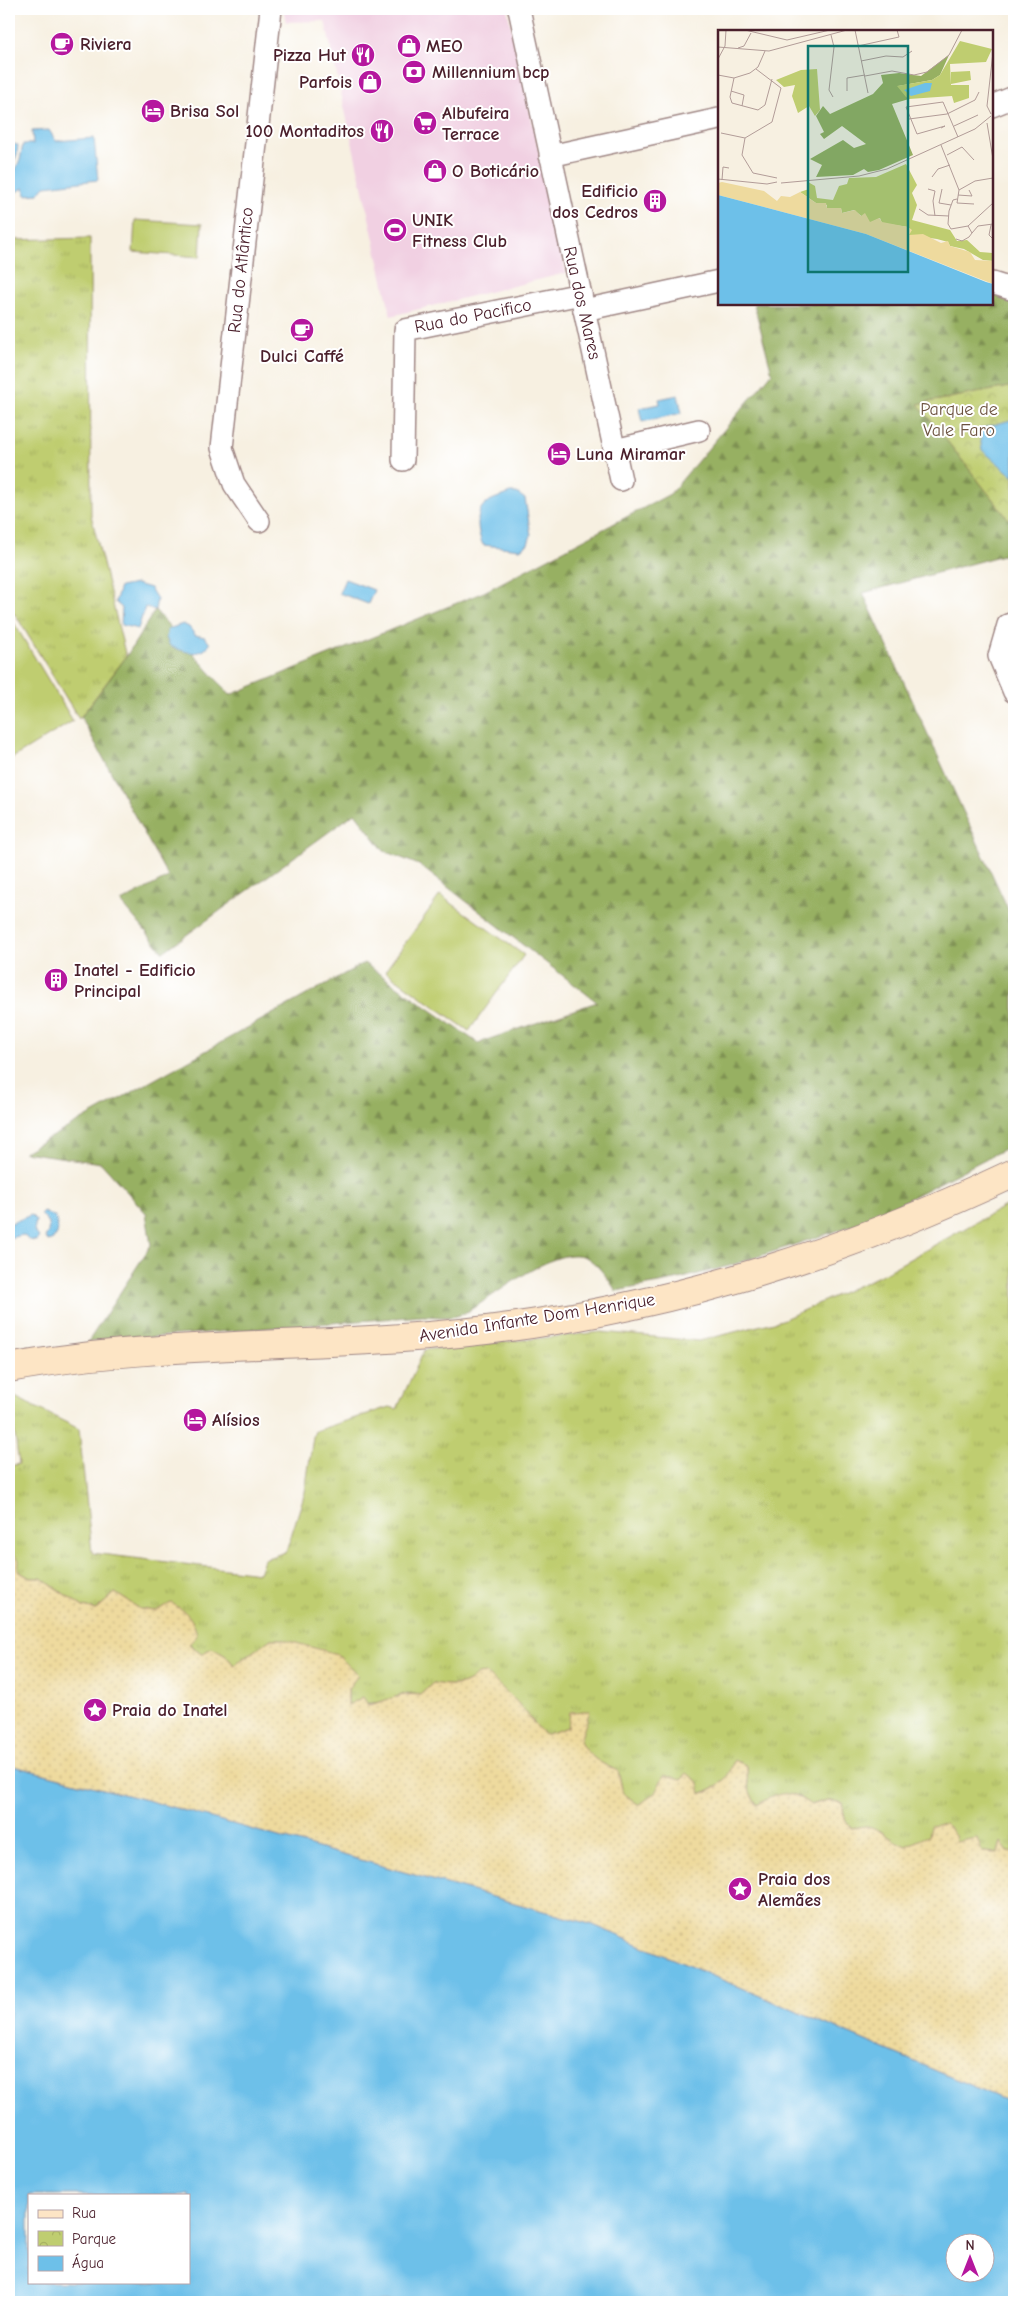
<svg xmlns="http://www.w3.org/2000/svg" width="1023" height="2311" font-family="'Comic Neue',sans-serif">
<defs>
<pattern id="grass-tufts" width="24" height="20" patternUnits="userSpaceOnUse" patternTransform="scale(1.25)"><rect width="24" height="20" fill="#bfcd70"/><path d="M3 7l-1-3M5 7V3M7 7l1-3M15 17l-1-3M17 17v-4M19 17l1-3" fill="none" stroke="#a6b061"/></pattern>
<pattern id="forest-firs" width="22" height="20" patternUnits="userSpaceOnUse" patternTransform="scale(1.25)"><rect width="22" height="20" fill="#97b062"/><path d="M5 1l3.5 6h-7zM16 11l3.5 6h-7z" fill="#7d8f51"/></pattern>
<pattern id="sand-dots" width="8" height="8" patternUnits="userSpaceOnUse" patternTransform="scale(1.25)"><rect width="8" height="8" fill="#eeda9e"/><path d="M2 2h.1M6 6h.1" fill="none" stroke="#cebb88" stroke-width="1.8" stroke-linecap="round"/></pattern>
<pattern id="park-crowns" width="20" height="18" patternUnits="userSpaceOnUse" patternTransform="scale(1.25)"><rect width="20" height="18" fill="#bfcd70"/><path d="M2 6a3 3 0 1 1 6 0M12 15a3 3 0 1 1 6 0" fill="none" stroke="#a6b061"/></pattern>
</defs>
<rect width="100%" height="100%" fill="#fff"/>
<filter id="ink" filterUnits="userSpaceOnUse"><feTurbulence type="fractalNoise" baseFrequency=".02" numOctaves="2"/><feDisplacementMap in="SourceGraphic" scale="10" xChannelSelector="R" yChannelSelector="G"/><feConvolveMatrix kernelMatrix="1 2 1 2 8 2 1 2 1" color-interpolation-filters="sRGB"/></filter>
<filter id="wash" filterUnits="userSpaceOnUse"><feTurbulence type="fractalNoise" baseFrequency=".0096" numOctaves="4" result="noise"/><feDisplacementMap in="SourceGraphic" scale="20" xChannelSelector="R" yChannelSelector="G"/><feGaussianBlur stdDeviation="1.12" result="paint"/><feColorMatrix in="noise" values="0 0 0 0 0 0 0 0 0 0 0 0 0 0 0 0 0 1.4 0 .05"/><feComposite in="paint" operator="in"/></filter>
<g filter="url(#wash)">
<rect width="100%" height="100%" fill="#f7f0e1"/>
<!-- built -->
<path fill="#f1d0e2" d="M 283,9 L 507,9 L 566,273 L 391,316 L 325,21 L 286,22 Z"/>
<!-- grass -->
<g fill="url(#grass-tufts)" stroke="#84764e">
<path d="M 90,238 L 91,515 L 126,657 L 79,719 L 15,614 L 9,618 L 9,240 Z"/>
<path d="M 1005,1206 L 1014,1221 L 1014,1853 L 1008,1852 L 1001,1843 L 998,1853 L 982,1852 L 956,1842 L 929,1836 L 906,1846 L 893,1842 L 881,1831 L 851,1828 L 845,1819 L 842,1803 L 828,1800 L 810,1805 L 798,1796 L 757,1805 C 748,1793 747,1781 747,1766 L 734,1760 C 729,1782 720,1785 700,1794 L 687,1774 C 676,1785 653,1795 639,1805 L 623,1793 L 618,1771 C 607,1766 591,1759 584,1750 C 578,1742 574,1734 568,1727 L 544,1735 L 477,1674 C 465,1688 450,1686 433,1683 L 420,1695 L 407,1693 L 382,1702 L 348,1705 L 348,1689 L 307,1647 L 281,1639 L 271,1639 L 234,1665 L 226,1656 L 212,1648 L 201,1654 L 189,1643 L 197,1636 L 156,1611 L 140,1609 L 115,1593 L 96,1610 L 83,1607 L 41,1578 L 30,1578 L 18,1571 L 9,1549 L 9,1466 L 19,1464 L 9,1394 L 79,1429 L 92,1553 L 259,1573 L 264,1559 L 286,1552 L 305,1492 L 313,1437 L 315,1431 L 389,1407 L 397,1409 L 424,1350 L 601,1332 L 699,1341 L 782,1320 L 879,1276 Z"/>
</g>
<!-- forest -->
<path fill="url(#forest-firs)" stroke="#706846" d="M 992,294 L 1014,304 L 1014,386 L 918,404 L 1006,516 L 1014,523 L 1014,552 L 863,593 L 1014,922 L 1014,1144 L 864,1222 L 729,1266 L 675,1280 L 616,1291 C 609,1280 601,1268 589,1259 C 558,1238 488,1304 460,1315 C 450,1319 433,1316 422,1316 L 88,1342 L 151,1245 L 146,1213 L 101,1163 L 24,1152 L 364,963 L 478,1043 L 597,1002 L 419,865 L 384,851 L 355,813 L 163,952 L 121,902 L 168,877 L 81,717 L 126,657 L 155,610 L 230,695 L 484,592 L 670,494 L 772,373 L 754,304 L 992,304 Z"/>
<!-- sand -->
<path fill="url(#sand-dots)" stroke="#9c7c64" d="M 9,1549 L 19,1560 L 18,1571 L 30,1578 L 41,1578 L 83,1607 L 96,1610 L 115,1593 L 140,1609 L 156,1611 L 171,1603 C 187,1611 194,1619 197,1636 L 189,1644 L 201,1654 L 212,1648 L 226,1656 L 234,1665 L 271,1639 L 281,1639 L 337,1654 L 358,1675 L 348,1689 L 348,1705 L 363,1697 L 368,1705 C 388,1701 400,1692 420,1695 L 433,1683 C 450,1686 465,1688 477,1674 L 486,1673 L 516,1701 L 544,1735 L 568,1727 L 570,1712 L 590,1711 L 580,1741 C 587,1756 603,1765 618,1771 L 623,1793 L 639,1805 L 655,1793 L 664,1775 L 682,1779 L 687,1773 L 699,1783 L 701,1794 C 719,1786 729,1780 734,1760 L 747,1766 C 747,1781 748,1793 757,1805 C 780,1791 788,1789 811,1805 L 828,1800 L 842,1803 L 845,1819 L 851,1828 C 856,1828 862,1826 867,1826 C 880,1828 892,1841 906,1846 L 928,1836 L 930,1826 L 946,1824 L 955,1836 L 956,1842 L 977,1838 L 982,1852 L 998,1853 L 1001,1842 L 1008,1852 L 1014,1853 L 1014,2104 L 593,1925 L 150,1801 L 9,1765 Z"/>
<!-- park -->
<path fill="url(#park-crowns)" stroke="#84764e" d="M 1014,386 L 1014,523 L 1006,516 L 918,404 Z"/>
<!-- pitch -->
<g fill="#bfcd70" stroke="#84764e">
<path d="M 135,220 L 202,224 L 200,257 L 133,252 Z"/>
<path d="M 14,623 L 73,721 L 9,760 L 9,626 Z"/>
<path d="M 440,895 L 524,955 L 469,1031 L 385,971 Z"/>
</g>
<!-- water -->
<g fill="#6dc0e9" stroke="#5c708a" fill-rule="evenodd">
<path d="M 49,130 L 56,141 L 94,138 L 98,180 L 45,186 L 38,194 L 26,195 L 24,188 L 12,194 L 12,177 L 20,160 L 23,144 L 33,144 L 32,131 Z"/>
<path d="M 9,143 L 18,145 L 17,155 L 12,165 L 9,165 Z"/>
<path d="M 678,395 L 682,413 L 642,422 L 639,408 L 660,404 L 659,399 Z"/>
<path d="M 1014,419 L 1014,477 L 982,450 L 979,429 Z"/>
<path d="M 510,493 L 517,493 L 525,499 L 531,535 L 528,544 L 520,549 L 483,545 C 478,535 474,513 485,504 C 491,499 503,496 510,493 Z"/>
<path d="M 345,579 L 374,590 L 368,604 L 339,593 Z"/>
<path d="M 136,584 L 150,588 L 157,599 L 155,610 L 145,607 L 138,629 L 121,625 L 122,608 L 115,602 L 120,587 Z"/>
<path d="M 183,624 L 189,627 L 195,635 L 205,637 L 210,644 C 201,658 184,652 170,646 L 166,638 L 168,629 Z"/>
<path d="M 43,1212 L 55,1217 C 59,1227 60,1238 48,1241 L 45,1237 L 48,1232 L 49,1224 L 41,1214 Z"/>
<path d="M 31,1215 L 36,1220 L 34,1231 L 39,1237 L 36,1241 L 29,1240 L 23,1235 L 9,1238 L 9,1224 Z"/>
<path d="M 9,1765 L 150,1801 L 593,1925 L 1014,2104 L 1014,2302 L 9,2302 ZM 29,2195 L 189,2195 L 189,2282 L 29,2282 ZM 956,2244 L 986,2244 L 986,2274 L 956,2274 Z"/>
</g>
</g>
<g filter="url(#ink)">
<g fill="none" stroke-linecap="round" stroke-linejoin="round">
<!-- street casing -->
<g stroke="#a08886" stroke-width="24">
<g id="street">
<path d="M 519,9 L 621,480"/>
<path d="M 992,106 L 1014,97"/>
<path d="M 550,156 L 719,119"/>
<path d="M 992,283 L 1014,290"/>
<path d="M 584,310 L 719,281"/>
<path d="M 615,450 L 699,430"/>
<path d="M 403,460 L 405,330 L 581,294"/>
<path d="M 259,521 L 234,484 L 222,448 L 271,9"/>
<path d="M 1014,623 L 1008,625 L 999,656 L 1014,692"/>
</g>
</g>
<!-- secondary casing -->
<g stroke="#a08886" stroke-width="30">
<path id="secondary" d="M 9,1368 C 138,1344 271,1347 402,1338 C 615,1324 822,1264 1014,1173"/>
</g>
<!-- street -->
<use href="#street" stroke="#fff" stroke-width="21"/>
<!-- secondary -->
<use href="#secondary" stroke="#fde5c5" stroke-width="28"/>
</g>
</g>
<!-- icons -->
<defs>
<g id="cafe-disc" transform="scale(1.25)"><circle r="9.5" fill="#b5179e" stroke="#fff"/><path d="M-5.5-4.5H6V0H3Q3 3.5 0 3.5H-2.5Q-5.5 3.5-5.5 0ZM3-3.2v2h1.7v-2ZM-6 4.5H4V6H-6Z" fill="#fff"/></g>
<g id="shop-disc" transform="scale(1.25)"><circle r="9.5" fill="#b5179e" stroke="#fff"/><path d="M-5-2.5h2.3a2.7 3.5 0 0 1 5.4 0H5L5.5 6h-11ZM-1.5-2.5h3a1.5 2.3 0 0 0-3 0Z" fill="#fff"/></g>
<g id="restaurant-disc" transform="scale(1.25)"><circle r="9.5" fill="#b5179e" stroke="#fff"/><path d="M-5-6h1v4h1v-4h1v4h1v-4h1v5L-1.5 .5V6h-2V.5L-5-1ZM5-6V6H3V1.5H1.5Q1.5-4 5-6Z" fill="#fff"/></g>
<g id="bank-disc" transform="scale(1.25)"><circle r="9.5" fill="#b5179e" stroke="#fff"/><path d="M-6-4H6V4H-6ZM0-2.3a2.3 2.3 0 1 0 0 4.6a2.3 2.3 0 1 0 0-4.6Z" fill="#fff"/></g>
<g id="hotel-disc" transform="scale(1.25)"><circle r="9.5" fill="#b5179e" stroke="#fff"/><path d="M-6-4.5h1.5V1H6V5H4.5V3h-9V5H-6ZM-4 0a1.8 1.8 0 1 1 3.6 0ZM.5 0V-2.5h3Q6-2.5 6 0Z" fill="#fff"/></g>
<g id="supermarket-disc" transform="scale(1.25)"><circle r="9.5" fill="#b5179e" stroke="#fff"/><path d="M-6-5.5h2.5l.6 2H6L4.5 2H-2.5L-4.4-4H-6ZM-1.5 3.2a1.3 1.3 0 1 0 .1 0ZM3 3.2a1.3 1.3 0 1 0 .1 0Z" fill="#fff"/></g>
<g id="building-disc" transform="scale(1.25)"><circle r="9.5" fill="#b5179e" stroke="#fff"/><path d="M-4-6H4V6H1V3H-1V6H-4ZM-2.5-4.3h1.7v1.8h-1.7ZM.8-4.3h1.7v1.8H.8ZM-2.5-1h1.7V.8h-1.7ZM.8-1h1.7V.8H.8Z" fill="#fff"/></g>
<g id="stadium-disc" transform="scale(1.25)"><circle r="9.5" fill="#b5179e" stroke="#fff"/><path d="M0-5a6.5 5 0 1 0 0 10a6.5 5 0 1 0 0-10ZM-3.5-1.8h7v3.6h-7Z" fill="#fff"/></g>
<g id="sight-disc" transform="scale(1.25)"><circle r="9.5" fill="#b5179e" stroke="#fff"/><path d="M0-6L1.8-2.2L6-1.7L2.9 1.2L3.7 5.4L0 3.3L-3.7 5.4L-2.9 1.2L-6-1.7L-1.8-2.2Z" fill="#fff"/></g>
</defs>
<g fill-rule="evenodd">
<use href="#cafe-disc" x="62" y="44"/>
<use href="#shop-disc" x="409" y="46"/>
<use href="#restaurant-disc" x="363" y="55"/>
<use href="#bank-disc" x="414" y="72"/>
<use href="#shop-disc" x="370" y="82"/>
<use href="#hotel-disc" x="153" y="111"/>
<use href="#supermarket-disc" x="425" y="123"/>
<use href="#restaurant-disc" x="382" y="131"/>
<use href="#shop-disc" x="435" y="171"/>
<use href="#building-disc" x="655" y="201"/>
<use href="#stadium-disc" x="395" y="230"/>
<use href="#cafe-disc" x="302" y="330"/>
<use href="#hotel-disc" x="559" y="454"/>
<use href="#building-disc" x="56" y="980"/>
<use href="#hotel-disc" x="195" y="1420"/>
<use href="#sight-disc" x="95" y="1710"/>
<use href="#sight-disc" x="740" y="1889"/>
</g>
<g text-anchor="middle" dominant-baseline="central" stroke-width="4" stroke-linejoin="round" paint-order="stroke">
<!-- poi labels -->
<g font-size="18" font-weight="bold" fill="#4a1f2b" stroke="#fff" text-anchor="start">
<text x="80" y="44">Riviera</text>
<text x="426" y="46">MEO</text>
<text x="346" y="55" text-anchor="end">Pizza Hut</text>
<text x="432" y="72">Millennium bcp</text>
<text x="352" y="82" text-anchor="end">Parfois</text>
<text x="170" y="111">Brisa Sol</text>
<text x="442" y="113">Albufeira<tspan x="442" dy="21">Terrace</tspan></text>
<text x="364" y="131" text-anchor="end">100 Montaditos</text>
<text x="452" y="171">O Boticário</text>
<text x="638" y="191" text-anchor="end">Edificio<tspan x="638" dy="21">dos Cedros</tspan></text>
<text x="412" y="220">UNIK<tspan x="412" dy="21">Fitness Club</tspan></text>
<text x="302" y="356" text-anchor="middle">Dulci Caffé</text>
<text x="576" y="454">Luna Miramar</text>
<text x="74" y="970">Inatel - Edificio<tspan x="74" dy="21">Principal</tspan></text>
<text x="212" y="1420">Alísios</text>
<text x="112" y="1710">Praia do Inatel</text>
<text x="758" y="1879">Praia dos<tspan x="758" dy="21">Alemães</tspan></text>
</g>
<!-- street labels -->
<g font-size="18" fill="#4a1f2b" stroke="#fff">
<text transform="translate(241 270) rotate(-84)">Rua do Atlântico</text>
<text transform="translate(582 303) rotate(77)">Rua dos Mares</text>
<text transform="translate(473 316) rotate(-11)">Rua do Pacifico</text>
<text transform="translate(537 1318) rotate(-9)">Avenida Infante Dom Henrique</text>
</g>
<!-- park labels -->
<g font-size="18" fill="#6d5340" stroke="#fff">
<text x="959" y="409">Parque de<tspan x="959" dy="21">Vale Faro</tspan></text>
</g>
</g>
<!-- overview -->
<g transform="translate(718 30)">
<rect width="275" height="275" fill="#f7f0e1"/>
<path d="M 99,39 L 102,80 L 97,86 L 91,76 L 80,83 L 74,66 L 77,55 L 66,57 L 58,50 L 83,40 ZM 188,134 L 199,155 L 194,163 L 199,175 L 194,190 L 232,200 L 239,211 L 249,210 L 262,222 L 275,223 L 275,231 L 265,230 L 246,219 L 232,216 L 230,212 L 219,209 L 191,205 L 190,197 L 164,193 L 162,188 L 152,193 L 136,180 L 124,183 L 123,178 L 109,178 L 109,175 L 98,173 L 82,162 L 91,159 L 90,152 L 97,156 L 99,168 L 115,170 L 121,156 L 129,154 L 131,148 L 158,147 Z" fill="#bfcd70"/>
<path d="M 231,25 L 222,45 L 214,50 L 180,56 L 191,69 L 174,74 L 195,125 L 161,140 L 150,142 L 146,139 L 135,145 L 98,147 L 104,135 L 92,129 L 125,110 L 136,118 L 148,114 L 124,96 L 106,109 L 102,104 L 106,102 L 98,86 L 105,76 L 112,84 L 155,64 L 165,53 L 163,45 L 181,43 L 203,46 Z" fill="#97b062"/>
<path d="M 4,152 L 46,161 L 59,171 L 63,166 L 72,167 L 82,162 L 98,173 L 108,173 L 109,178 L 123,178 L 124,183 L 137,180 L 143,186 L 147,183 L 152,192 L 161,188 L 164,192 L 190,197 L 194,200 L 191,205 L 205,204 L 223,213 L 230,211 L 232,216 L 252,222 L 257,230 L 275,231 L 275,254 L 148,204 L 0,165 L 0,153 Z" fill="#eeda9e"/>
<path d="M 242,11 L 274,19 L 268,32 L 232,34 L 233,55 L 251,55 L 251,68 L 236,73 L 234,66 L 191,69 L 188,67 L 179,56 L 214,50 L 222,45 Z" fill="#bfcd70"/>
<path d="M 252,41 L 253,50 L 233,54 L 233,42 Z" fill="#bfcd70"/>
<path d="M 207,53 L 214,53 L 212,61 L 193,66 L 186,60 ZM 0,165 L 148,204 L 268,252 L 275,254 L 275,275 L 0,275 Z" fill="#6dc0e9"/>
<path fill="none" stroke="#b29c98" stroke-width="1" d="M 27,0 L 69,10 L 112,0M 137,0 L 150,63M 113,5 L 116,17 L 111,60 L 115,67M 140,16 L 181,7 L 179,0M 0,17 L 51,21 L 129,0M 20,18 L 26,16 L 33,3M 0,29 L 7,16 L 8,0M 143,31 L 168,26 L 185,27 L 194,21M 38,39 L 63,58 L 54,92 L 27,108 L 24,125 L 35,143 L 59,148M 0,45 L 16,48 L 32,43 L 40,37 L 47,21M 147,46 L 174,41 L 196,45 L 209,42 L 231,25 L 244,0M 16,48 L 12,67 L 14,73 L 40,80 L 47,75 L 54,49M 13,61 L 26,65 L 24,76M 129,61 L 129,48 L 147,45M 273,84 L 269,76 L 275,22M 191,89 L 229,84 L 257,70 L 261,62M 269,93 L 275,129M 236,96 L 260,85M 223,98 L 227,96 L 199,104 L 188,77 L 225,72 L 240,107M 3,103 L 27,108M 223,115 L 241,160 L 257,151 L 275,148M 229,125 L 244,117 L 256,130M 214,147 L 220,139 L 232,135M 0,149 L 49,154 L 59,152M 4,150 L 5,137 L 11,138M 63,153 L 141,146 L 169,139 L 257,99 L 273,86M 210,159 L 217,161 L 215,171 L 217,186M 224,159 L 221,173 L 233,175M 241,160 L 239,173 L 256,174M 240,165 L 254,166 L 251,160M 239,169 L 235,170 L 231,181 L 230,194 L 233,199 L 250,196 L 275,173M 201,179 L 210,185 L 231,186M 273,195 L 271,205 L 275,209M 254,203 L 260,196 L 275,194M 238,209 L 244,211 L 251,207 L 254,203 L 250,196"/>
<path fill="#0f766e" fill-opacity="0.15" stroke="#0f766e" stroke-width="2.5" d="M 90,16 L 190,16 L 190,242 L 90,242 Z"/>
<rect width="275" height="275" fill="none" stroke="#4a1f2b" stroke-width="2.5"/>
</g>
<!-- margin -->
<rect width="1023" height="2311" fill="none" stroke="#fff" stroke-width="30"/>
<!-- legend -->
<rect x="28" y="2194" width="162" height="90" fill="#ffffff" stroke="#b7a5aa"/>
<rect x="38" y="2210" width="25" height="8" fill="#fde5c5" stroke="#b7a5aa"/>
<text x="72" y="2218" font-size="15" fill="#4a1f2b">Rua</text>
<rect x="38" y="2231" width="25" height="15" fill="url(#park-crowns)" stroke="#b7a5aa"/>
<text x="72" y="2244" font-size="15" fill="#4a1f2b">Parque</text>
<rect x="38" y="2256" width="25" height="15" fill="#6dc0e9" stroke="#b7a5aa"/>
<text x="72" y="2268" font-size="15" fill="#4a1f2b">Água</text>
<!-- north arrow -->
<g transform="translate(970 2258)"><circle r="24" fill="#ffffff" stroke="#b7a5aa"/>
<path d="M0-4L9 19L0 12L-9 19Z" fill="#b5179e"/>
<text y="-8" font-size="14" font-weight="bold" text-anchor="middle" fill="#4a1f2b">N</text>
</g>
</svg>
